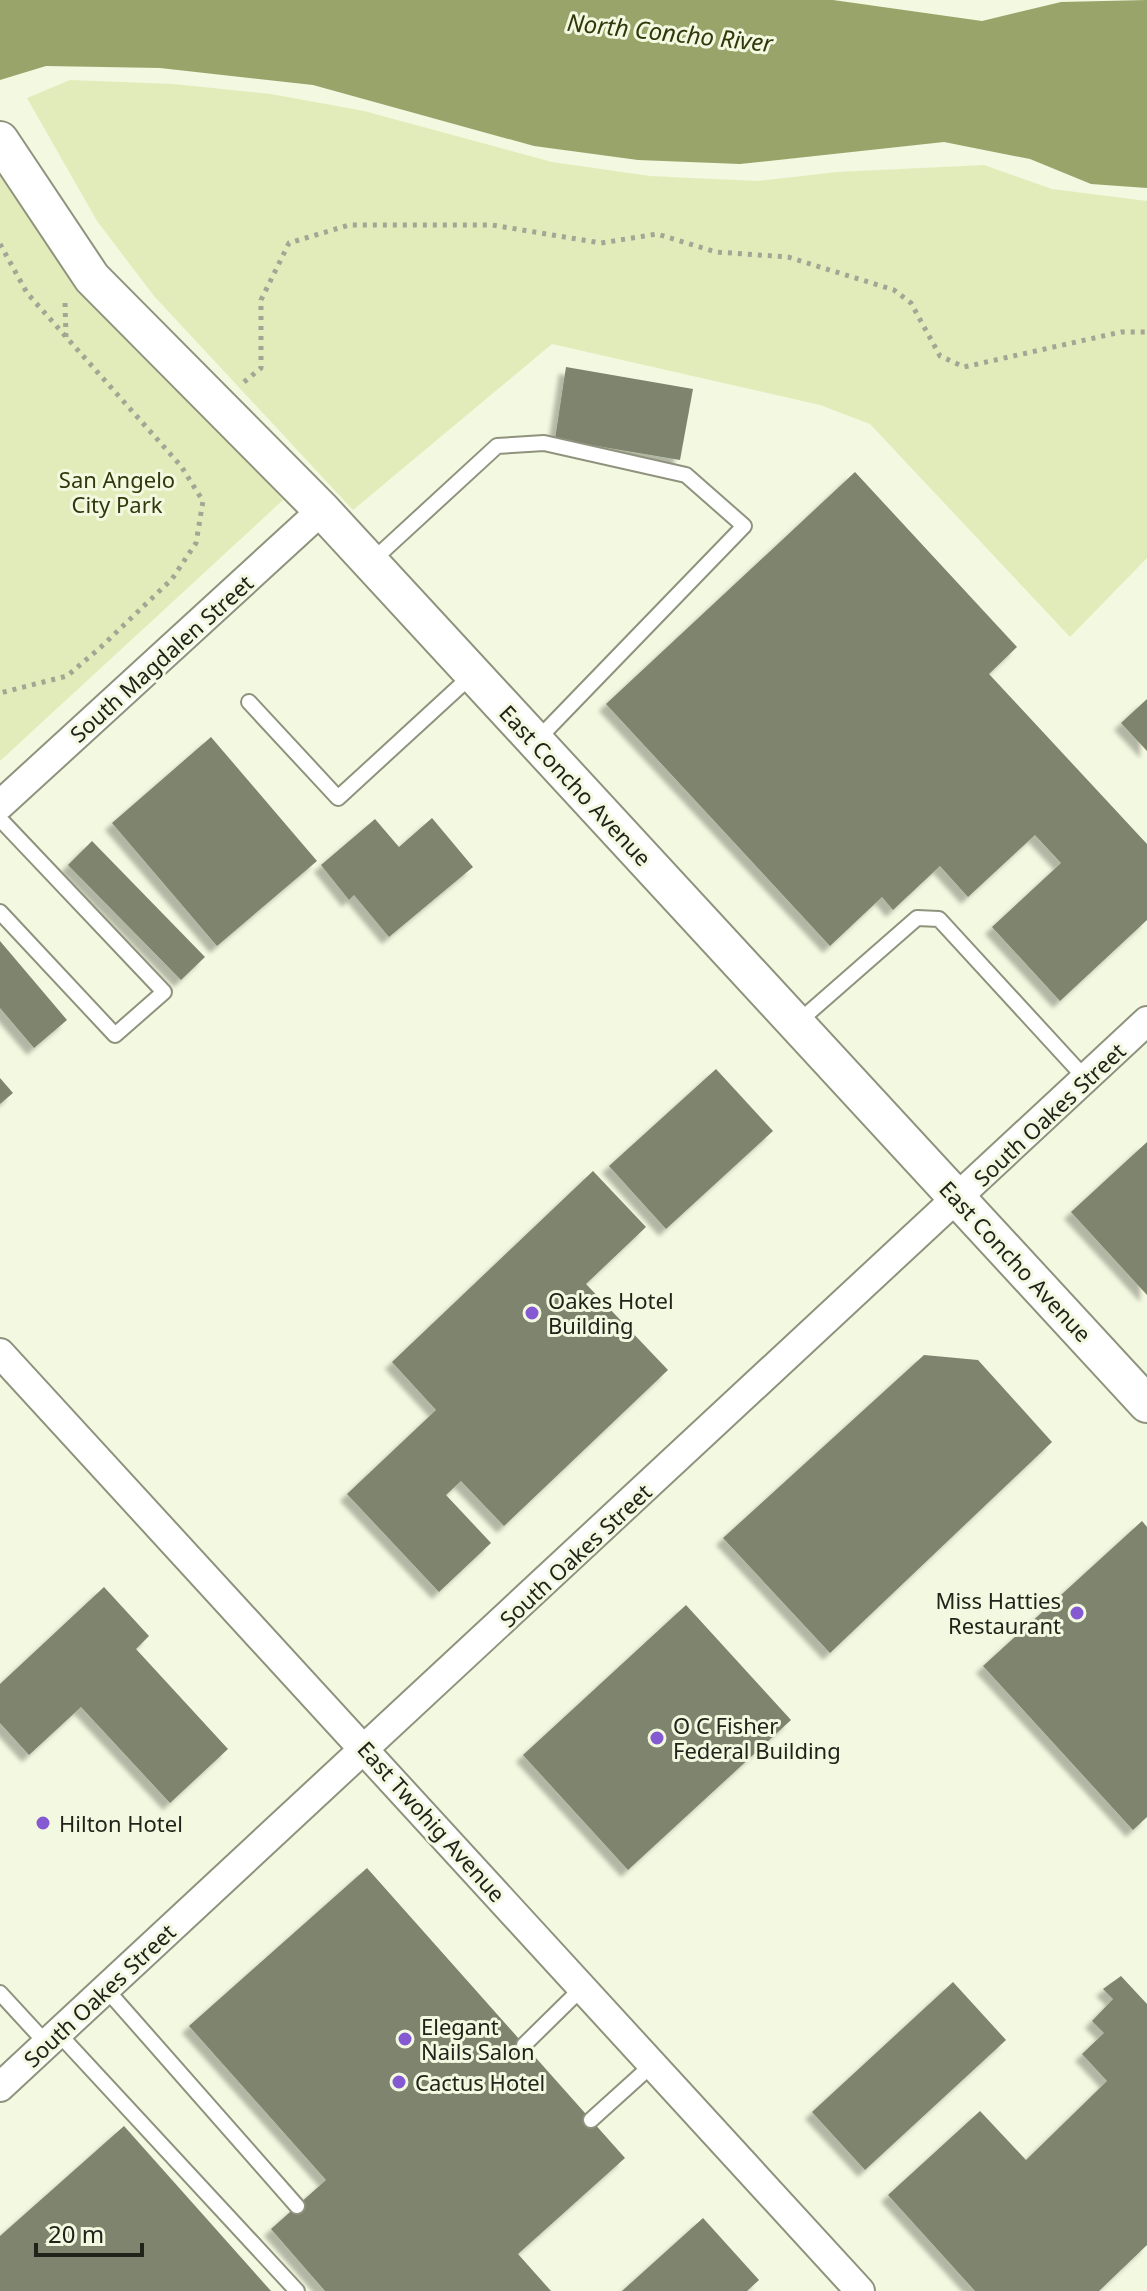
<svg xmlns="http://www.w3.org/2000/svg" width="1147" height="2291" font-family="'Noto Sans',sans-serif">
<defs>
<filter id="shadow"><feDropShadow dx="-7" dy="7" stdDeviation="2" flood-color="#0004"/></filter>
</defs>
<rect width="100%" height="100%" fill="#f3f8e0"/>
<!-- green -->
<g fill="#e2ecba">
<path d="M 70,80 L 174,84 L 271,94 L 364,111 L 552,162 L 650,176 L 758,181 L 837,172 L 984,165 L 1052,189 L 1147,201 L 1147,558 L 1070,637 L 870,424 L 820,405 L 552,344 L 353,510 L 154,296 L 97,221 L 27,98 Z"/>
<path d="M 0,165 L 70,263 L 283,500 L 0,761 Z"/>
</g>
<!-- water -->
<path fill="#99a46b" d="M 0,0 L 833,0 L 982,21 L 1061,2 L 1147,0 L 1147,188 L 1091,184 L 1030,159 L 944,142 L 740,164 L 638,160 L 534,146 L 313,85 L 160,68 L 46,66 L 0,80 Z"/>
<!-- building -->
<g fill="#7f846e" filter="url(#shadow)">
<path d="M 566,367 L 693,389 L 680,460 L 555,439 Z"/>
<path d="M 855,472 L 1017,647 L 989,674 L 1147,844 L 1147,920 L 1060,1001 L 992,927 L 1061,863 L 1035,835 L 968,897 L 940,866 L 893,910 L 882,897 L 830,946 L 606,704 Z"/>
<path d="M 1147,699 L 1147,751 L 1121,723 Z"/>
<path d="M 211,737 L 317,861 L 217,946 L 112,823 Z"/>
<path d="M 432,818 L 473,867 L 389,937 L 354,895 L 349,900 L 321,865 L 375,819 L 399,847 Z"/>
<path d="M 92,841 L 205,957 L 181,980 L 68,865 Z"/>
<path d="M 0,941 L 67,1020 L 34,1048 L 0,1008 Z"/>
<path d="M 716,1069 L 773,1131 L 666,1229 L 609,1166 Z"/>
<path d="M 0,1078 L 13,1093 L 0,1104 Z"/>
<path d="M 1147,1142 L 1147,1295 L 1071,1212 Z"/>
<path d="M 593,1171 L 646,1227 L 586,1284 L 668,1370 L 504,1526 L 461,1481 L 446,1495 L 491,1543 L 439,1592 L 347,1494 L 436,1410 L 392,1362 Z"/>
<path d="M 924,1355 L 978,1360 L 1052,1442 L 830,1653 L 723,1538 Z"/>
<path d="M 1142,1521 L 1147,1527 L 1147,1817 L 1133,1830 L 983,1666 Z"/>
<path d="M 104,1587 L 149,1636 L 136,1649 L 228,1749 L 170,1803 L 81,1707 L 29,1755 L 0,1723 L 0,1684 Z"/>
<path d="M 686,1605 L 791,1720 L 628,1870 L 523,1755 Z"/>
<path d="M 367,1868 L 625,2158 L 518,2254 L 551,2291 L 325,2291 L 271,2229 L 326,2180 L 189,2026 Z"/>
<path d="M 1121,1976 L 1147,2004 L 1147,2245 L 1099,2291 L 975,2291 L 888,2195 L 980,2111 L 1026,2160 L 1107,2081 L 1082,2054 L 1104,2033 L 1092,2021 L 1113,1999 L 1103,1989 Z"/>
<path d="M 953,1982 L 1006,2040 L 865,2170 L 812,2112 Z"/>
<path d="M 124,2126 L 271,2291 L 0,2291 L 0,2236 Z"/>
<path d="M 703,2218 L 759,2280 L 747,2291 L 622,2291 Z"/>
</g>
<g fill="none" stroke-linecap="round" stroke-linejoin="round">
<!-- service casing -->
<g stroke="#8f937d" stroke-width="18">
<g id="service">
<path d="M 372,561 L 497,446 L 544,443 L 686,475 L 744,526 L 536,741"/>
<path d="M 249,702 L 338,798 L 472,675"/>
<path d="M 0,819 L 164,992 L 115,1035 L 0,912"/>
<path d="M 797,1023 L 917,918 L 939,919 L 1086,1079"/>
<path d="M 106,1989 L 297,2206"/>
<path d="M 0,1993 L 47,2044"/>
<path d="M 58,2033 L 297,2291"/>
<path d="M 524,2045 L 583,1987"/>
<path d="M 591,2120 L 653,2064"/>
</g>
</g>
<!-- minor casing -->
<g stroke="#8f937d" stroke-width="32">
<g id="minor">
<path d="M 0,805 L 322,510"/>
<path d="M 0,1353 L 860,2291"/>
<path d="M 0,2087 L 1147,1021"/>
</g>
</g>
<!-- tertiary casing -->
<g stroke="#8f937d" stroke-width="40">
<path id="tertiary" d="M 0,140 L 92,278 L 322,510 L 1147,1404"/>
</g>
<!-- path -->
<g stroke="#a3a694" stroke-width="5" stroke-dasharray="4 6" stroke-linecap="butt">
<path d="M 0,244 L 27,293 L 181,466 L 203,501 L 196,543 L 172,579 L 101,647 L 67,676 L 0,693"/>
<path d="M 65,303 L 66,337"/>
<path d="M 244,382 L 261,368 L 261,300 L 289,243 L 349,225 L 492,225 L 601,243 L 657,234 L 716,252 L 788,257 L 894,290 L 911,303 L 940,356 L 964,367 L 1121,332 L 1147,332"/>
</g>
<!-- service -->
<use href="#service" stroke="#fff" stroke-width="14"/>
<!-- minor -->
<use href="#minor" stroke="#fff" stroke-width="28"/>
<!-- tertiary -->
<use href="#tertiary" stroke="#fff" stroke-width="36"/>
</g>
<!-- markers -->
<g fill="#8559d2" stroke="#f3f8e0" stroke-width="3">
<circle cx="532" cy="1313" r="8"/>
<circle cx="1077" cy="1613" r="8"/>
<circle cx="657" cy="1738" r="8"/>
<circle cx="43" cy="1823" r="8"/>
<circle cx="405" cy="2039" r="8"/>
<circle cx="399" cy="2082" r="8"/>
</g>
<g text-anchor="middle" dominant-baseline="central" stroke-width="6" stroke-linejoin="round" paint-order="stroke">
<!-- park labels -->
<g font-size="22" fill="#32380b" stroke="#f3f8e0">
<text x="117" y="479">San Angelo<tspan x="117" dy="25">City Park</tspan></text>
</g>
<!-- street labels -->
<g font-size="22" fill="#21221a" stroke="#f3f8e0">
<text transform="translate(161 658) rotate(-42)">South Magdalen Street</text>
<text transform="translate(576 785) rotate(47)">East Concho Avenue</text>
<text transform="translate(1049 1114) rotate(-43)">South Oakes Street</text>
<text transform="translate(1016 1261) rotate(47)">East Concho Avenue</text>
<text transform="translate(575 1555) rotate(-43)">South Oakes Street</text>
<text transform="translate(432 1821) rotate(48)">East Twohig Avenue</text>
<text transform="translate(99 1995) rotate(-43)">South Oakes Street</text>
</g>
<!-- poi labels -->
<g font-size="22" fill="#21221a" stroke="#f3f8e0" text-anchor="start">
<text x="548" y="1300">Oakes Hotel<tspan x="548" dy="25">Building</tspan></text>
<text x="1061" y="1600" text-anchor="end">Miss Hatties<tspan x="1061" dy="25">Restaurant</tspan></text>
<text x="673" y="1725">O C Fisher<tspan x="673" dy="25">Federal Building</tspan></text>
<text x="59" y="1823">Hilton Hotel</text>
<text x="421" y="2026">Elegant<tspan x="421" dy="25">Nails Salon</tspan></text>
<text x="415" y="2082">Cactus Hotel</text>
</g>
<!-- water labels -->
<g font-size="24" font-style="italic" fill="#31370a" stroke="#f3f8e0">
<text transform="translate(670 32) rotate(6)">North Concho River</text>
</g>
</g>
<!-- scale -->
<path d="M36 2243v12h106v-12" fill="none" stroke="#21221a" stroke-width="4"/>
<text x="48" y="2243" font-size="24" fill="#21221a" stroke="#f3f8e0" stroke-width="6" paint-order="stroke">20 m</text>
</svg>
